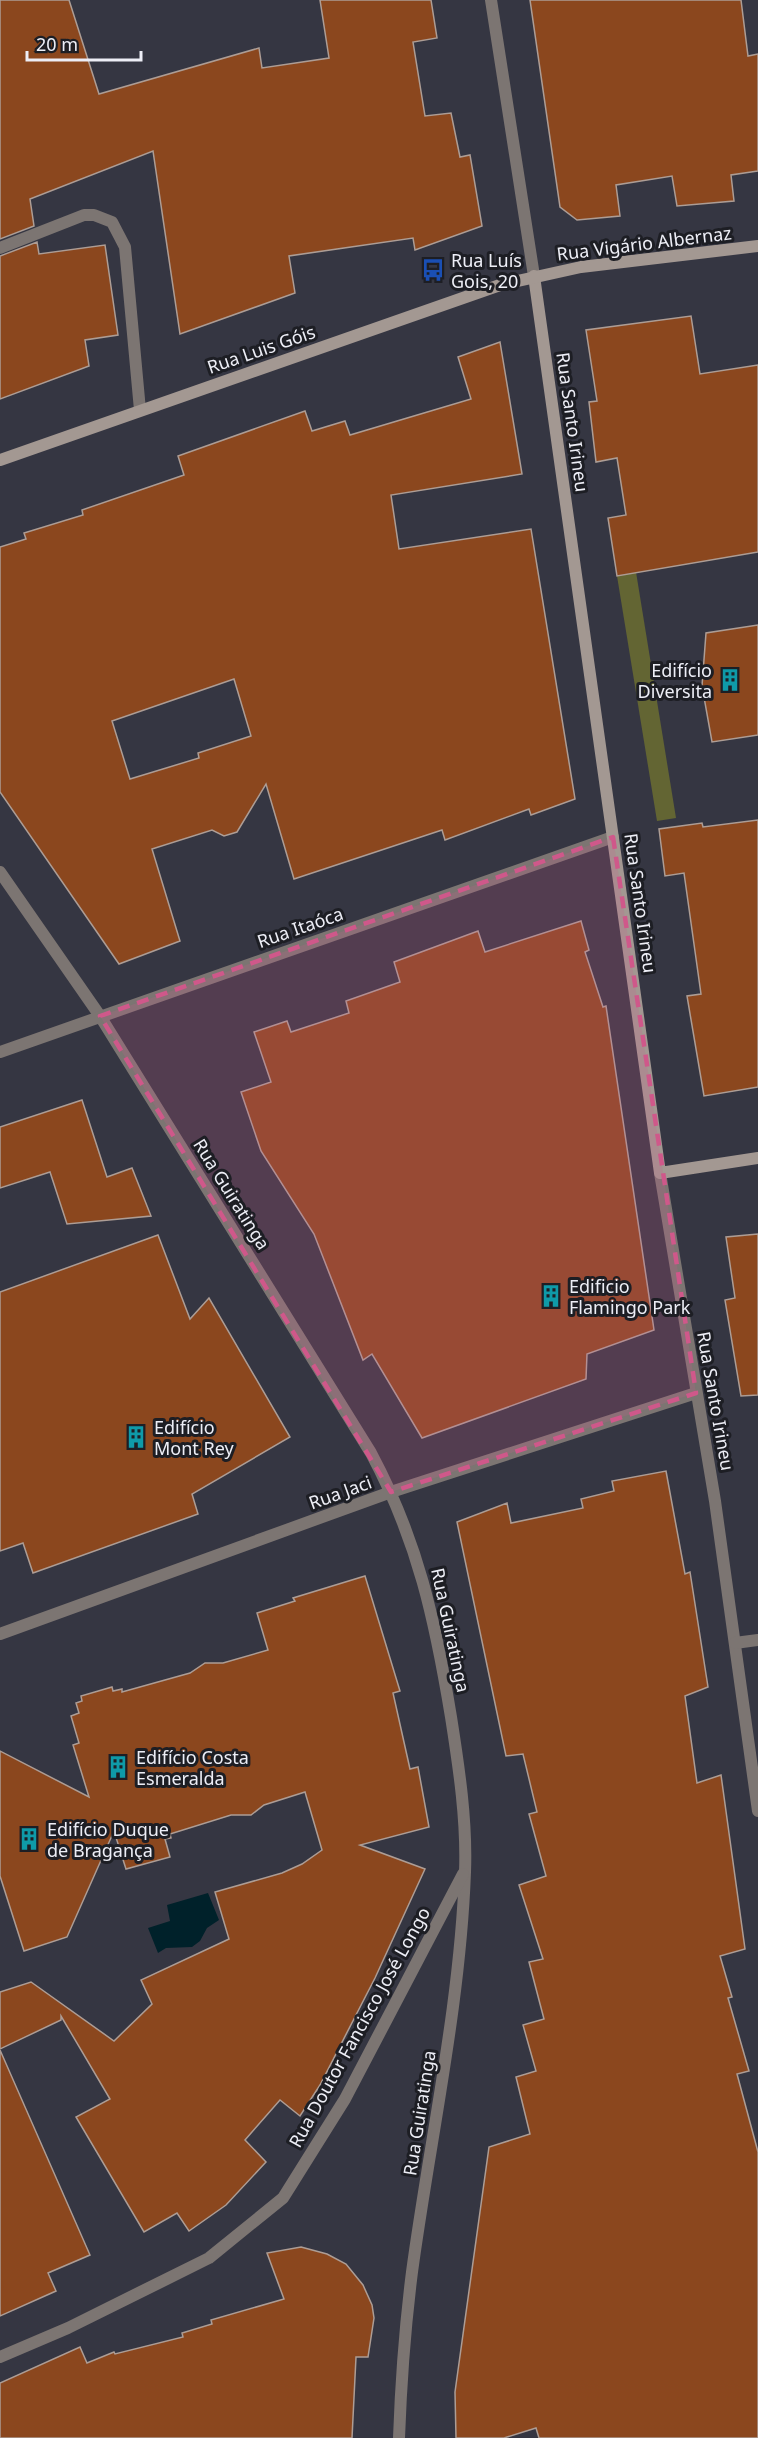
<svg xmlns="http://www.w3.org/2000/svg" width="758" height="2438" font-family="'Noto Sans',sans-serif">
<rect width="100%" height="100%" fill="#353642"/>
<!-- green -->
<path fill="#636533" d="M 636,572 L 676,818 L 657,821 L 617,576 Z"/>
<!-- water -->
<path fill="#00212a" d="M 208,1893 L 219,1920 L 207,1928 L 200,1941 L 192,1947 L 166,1948 L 158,1953 L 148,1928 L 170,1921 L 167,1905 Z"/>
<!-- building -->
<g fill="#8b471e" stroke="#ad9d95" stroke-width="1.5" fill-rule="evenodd">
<path d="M 0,0 L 69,0 L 99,94 L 259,48 L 262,68 L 329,58 L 320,0 L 431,0 L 437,38 L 413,42 L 425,116 L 451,113 L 460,157 L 470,155 L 482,226 L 415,250 L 413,238 L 289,256 L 295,293 L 180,334 L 153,151 L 30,199 L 34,226 L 0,239 Z"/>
<path d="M 530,0 L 741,0 L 748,56 L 758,54 L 758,171 L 731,175 L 734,201 L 677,206 L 672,176 L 616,185 L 620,216 L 577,220 L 560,207 Z"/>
<path d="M 37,242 L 39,254 L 105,245 L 118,335 L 85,340 L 89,366 L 0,399 L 0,256 Z"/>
<path d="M 691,316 L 700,374 L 758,365 L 758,552 L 617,576 L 608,518 L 626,515 L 617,458 L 596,462 L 589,402 L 597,401 L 586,330 Z"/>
<path d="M 500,342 L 522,474 L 391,495 L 399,549 L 531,529 L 575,799 L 531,815 L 529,809 L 445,840 L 442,830 L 294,879 L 266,784 L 237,832 L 224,836 L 212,830 L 152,849 L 180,941 L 119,964 L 0,792 L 0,547 L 26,539 L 24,533 L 83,515 L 82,510 L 184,475 L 178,456 L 305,411 L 312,431 L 345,421 L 350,435 L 471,399 L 458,357 ZM 234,679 L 251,736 L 198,753 L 199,758 L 130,779 L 112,721 Z"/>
<path d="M 758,625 L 758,735 L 712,742 L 702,686 L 706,633 Z"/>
<path d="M 758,820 L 758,1087 L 704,1096 L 687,996 L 701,994 L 684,873 L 665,876 L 659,829 L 702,823 L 703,827 Z"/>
<path d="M 581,921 L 589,950 L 585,952 L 603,1007 L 606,1006 L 654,1330 L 587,1354 L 586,1379 L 422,1438 L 372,1354 L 363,1360 L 314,1234 L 261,1151 L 241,1092 L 271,1082 L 254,1032 L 287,1021 L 291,1032 L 349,1013 L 346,1001 L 400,982 L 394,962 L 478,931 L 485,952 Z"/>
<path d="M 82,1100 L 107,1177 L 132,1168 L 151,1216 L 67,1224 L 50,1172 L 0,1188 L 0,1127 Z"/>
<path d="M 758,1234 L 758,1395 L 741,1396 L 725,1300 L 735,1298 L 726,1237 Z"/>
<path d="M 158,1235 L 190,1319 L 209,1298 L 290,1437 L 192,1494 L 198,1514 L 33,1573 L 23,1543 L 0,1551 L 0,1292 Z"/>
<path d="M 666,1471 L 685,1574 L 690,1572 L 708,1687 L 685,1696 L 697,1783 L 721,1775 L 745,1949 L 720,1956 L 732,1997 L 728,1998 L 749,2071 L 737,2074 L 758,2152 L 758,2438 L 539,2438 L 536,2428 L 504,2438 L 456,2438 L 455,2392 L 489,2147 L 530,2134 L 516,2077 L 536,2071 L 523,2025 L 544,2019 L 529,1962 L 543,1959 L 519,1885 L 546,1876 L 529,1814 L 537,1812 L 523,1754 L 506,1756 L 457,1522 L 507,1503 L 511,1523 L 583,1508 L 581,1499 L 614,1491 L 612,1481 Z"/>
<path d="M 365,1576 L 400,1691 L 393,1693 L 410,1769 L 418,1767 L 429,1827 L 360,1845 L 425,1869 L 375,1978 L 320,2085 L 300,2116 L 280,2100 L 245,2140 L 266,2162 L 226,2205 L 189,2231 L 177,2213 L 144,2232 L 76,2117 L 110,2099 L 61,2016 L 61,2020 L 0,2049 L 0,1992 L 31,1982 L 114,2041 L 152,2004 L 141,1980 L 229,1939 L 215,1892 L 282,1873 L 302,1864 L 322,1850 L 305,1792 L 264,1805 L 251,1815 L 231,1815 L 170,1834 L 171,1838 L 165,1839 L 170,1857 L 126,1869 L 114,1831 L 67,1937 L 24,1951 L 0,1876 L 0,1751 L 89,1797 L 73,1745 L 79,1743 L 71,1716 L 79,1713 L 76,1703 L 82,1701 L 81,1696 L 112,1687 L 113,1691 L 122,1689 L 122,1692 L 190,1673 L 205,1663 L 223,1663 L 268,1650 L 257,1613 L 295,1601 L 293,1598 Z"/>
<path d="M 0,2050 L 90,2255 L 48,2273 L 56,2291 L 0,2316 Z"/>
<path d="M 301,2247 L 327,2254 L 346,2264 L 363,2285 L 372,2305 L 374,2318 L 368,2357 L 356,2357 L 352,2438 L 0,2438 L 0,2383 L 80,2347 L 87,2363 L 114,2352 L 115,2354 L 183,2337 L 182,2333 L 212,2324 L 211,2320 L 284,2299 L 267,2253 Z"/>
</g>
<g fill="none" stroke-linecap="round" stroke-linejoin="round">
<!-- street -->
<g stroke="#7c7572" stroke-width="12">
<path d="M 491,0 L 534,276"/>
<path d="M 0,248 L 84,215 L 94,215 L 112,222 L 125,247 L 140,410"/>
<path d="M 0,872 L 100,1016 L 371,1453 C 418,1541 435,1620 451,1717 C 459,1768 467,1821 465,1872 C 460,2007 430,2139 412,2272 C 405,2327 401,2382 399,2438"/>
<path d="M 0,1052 L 613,837"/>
<path d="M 660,1173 L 715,1501 L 758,1811"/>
<path d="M 0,1634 L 391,1492 L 696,1393"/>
<path d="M 735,1643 L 758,1640"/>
<path d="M 0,2357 L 68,2328 L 209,2258 L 283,2198 L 345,2099 L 463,1874"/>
</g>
<!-- secondary -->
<g stroke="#a39892" stroke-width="12">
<path d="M 534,276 L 660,1173 L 758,1158"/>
<path d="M 0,460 L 500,285 L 581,267 L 758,246"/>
</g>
</g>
<!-- marked area -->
<path fill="#cf588a" fill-opacity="0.2" stroke="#cf588a" stroke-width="4.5" stroke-dasharray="12 8" stroke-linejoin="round" d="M 613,837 L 696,1393 L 391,1492 L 100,1016 Z"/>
<!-- icons -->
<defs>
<g id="bus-bare" transform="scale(1.8)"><path d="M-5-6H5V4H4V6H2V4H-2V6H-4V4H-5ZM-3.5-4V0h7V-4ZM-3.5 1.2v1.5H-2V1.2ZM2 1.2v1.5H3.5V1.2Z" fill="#1a4fb4" stroke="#1d1e24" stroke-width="2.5" paint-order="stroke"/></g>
<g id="building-bare" transform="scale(1.8)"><path d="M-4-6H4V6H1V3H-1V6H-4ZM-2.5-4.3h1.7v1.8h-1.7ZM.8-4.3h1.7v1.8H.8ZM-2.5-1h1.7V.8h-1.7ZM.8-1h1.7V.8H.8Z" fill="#0f9aa8" stroke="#1d1e24" stroke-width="2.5" paint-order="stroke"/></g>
</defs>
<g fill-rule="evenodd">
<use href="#bus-bare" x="433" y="270"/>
<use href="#building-bare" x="730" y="680"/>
<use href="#building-bare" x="551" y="1296"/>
<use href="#building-bare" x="136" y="1437"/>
<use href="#building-bare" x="118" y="1767"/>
<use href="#building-bare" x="29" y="1839"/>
</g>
<g text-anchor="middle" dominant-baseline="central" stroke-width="6" stroke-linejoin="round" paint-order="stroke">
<!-- street labels -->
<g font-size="18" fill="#edeef6" stroke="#1d1e24">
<text transform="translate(644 243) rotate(-7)">Rua Vigário Albernaz</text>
<text transform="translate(261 349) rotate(-19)">Rua Luis Góis</text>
<text transform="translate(573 422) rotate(82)">Rua Santo Irineu</text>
<text transform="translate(641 903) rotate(82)">Rua Santo Irineu</text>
<text transform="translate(300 927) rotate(-19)">Rua Itaóca</text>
<text transform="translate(232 1194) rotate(58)">Rua Guiratinga</text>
<text transform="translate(716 1401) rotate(80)">Rua Santo Irineu</text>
<text transform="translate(340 1492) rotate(-20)">Rua Jaci</text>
<text transform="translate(451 1630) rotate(78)">Rua Guiratinga</text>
<text transform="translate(359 2027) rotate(-61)">Rua Doutor Fancisco José Longo</text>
<text transform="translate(419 2113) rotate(-81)">Rua Guiratinga</text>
</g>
<!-- poi labels -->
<g font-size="18" fill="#edeef6" stroke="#1d1e24" text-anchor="start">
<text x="451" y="260">Rua Luís<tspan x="451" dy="21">Gois, 20</tspan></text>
<text x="712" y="670" text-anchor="end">Edifício<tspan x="712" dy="21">Diversita</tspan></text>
<text x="569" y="1286">Edificio<tspan x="569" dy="21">Flamingo Park</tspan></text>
<text x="154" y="1427">Edifício<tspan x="154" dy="21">Mont Rey</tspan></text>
<text x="136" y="1757">Edifício Costa<tspan x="136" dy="21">Esmeralda</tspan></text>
<text x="47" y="1829">Edifício Duque<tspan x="47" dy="21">de Bragança</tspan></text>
</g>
</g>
<!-- scale -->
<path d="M27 51v9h114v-9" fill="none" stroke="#edeef6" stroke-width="3"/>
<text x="36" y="51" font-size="18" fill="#edeef6" stroke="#1d1e24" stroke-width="4.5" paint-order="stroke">20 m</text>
</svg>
